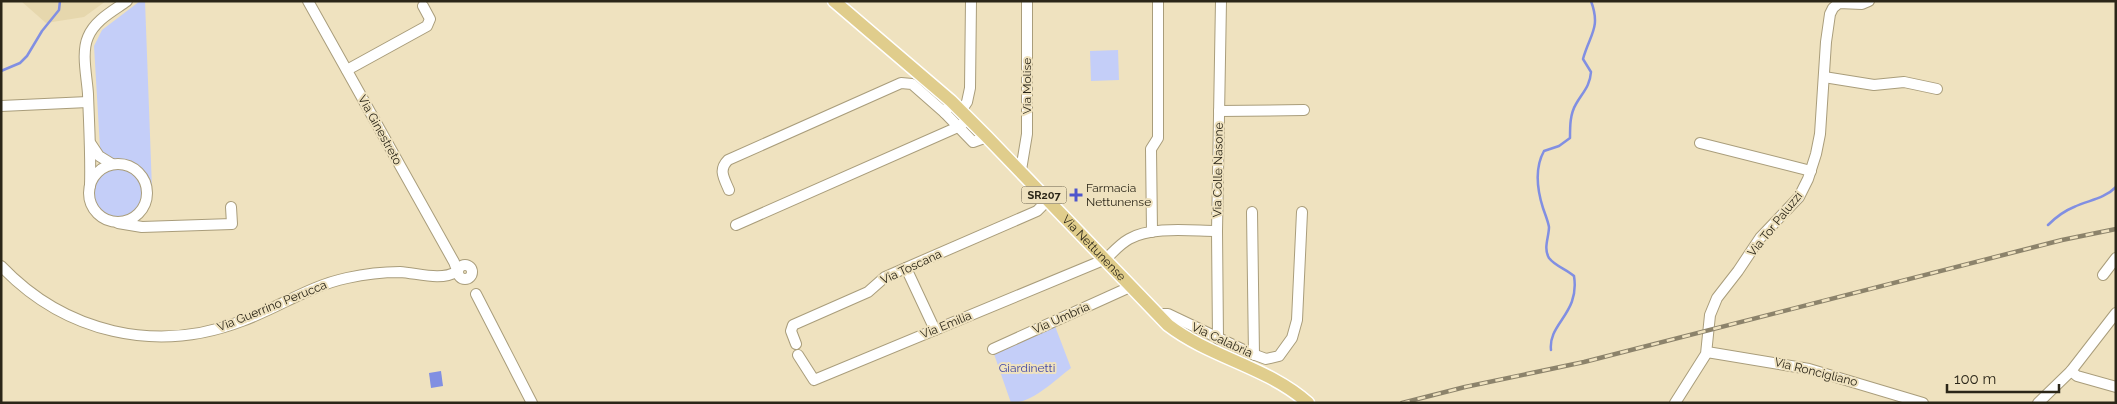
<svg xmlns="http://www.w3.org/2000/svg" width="2117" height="404" font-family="Raleway,sans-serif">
<rect width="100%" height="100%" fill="#efe2bf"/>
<!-- built -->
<path fill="#e6d7ad" d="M 21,1 L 106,1 L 84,17 L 46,23 Z"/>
<!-- green -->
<g fill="#c4cef8">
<path d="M 140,1 L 145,1 L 152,189 C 148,181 145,171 137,166 C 123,157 109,167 100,148 L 94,46 L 102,30 Z"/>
<path d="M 1118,50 L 1119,80 L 1091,81 L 1090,51 Z"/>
<circle cx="118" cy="193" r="25"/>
<path d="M 1055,326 L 1071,368 C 1055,380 1033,403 1011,403 L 994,354 Z"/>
</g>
<!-- water -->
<path fill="#818fe2" d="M 441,371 L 443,386 L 431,388 L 429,373 Z"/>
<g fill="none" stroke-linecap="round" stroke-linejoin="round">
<!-- stream -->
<g stroke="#818fe2" stroke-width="2.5">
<path d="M 1,71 L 20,63 L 27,56 L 42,31 L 59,10 L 60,1"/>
<path d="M 2048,225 C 2056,217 2064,211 2074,207 C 2089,200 2104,199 2116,187"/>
<path d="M 1551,350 C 1548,323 1580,314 1574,276 C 1566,269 1555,266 1549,258 C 1543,248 1549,237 1549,227 C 1548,221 1545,214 1543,208 C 1537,189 1534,169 1544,151 L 1559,146 L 1570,138 C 1570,126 1570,114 1576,104 C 1583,92 1590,86 1591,72 L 1583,59 C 1590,34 1601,28 1591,1"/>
</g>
<!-- minor casing -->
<g stroke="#a99d7b" stroke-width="12">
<g id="minor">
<path d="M 347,70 L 427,26 L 430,19 L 423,6"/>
<path d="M 1824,77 L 1874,85 L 1904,82 L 1937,89"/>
<path d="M 1,106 L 88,102"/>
<path d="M 948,107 L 945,113 L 973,142 L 987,137"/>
<path d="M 961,111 L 967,102 L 970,88 L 971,1"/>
<path d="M 1219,111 L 1304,110"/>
<path d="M 1700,143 L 1811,171"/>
<path d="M 91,144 L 99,156 L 112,164"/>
<circle cx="118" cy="193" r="29"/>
<path d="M 1021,170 L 1027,134 L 1027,1"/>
<path d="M 90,186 C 91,155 89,125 88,94 C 87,77 81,53 88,37 C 95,20 113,11 127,1"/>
<path d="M 729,190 C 724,178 718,170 728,160 L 901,83 L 912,84 L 945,113"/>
<path d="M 1252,212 L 1254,355"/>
<path d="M 118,223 L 142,227 L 232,224 L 231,207"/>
<path d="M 736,225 L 958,127 L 969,119"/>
<path d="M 1152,232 L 1151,149 L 1158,138 L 1158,1"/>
<circle cx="465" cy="272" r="7"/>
<path d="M 1,266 C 65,333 156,354 242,321 C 278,308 309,286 347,278 C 365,274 382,272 400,272 C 417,273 441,281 456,272 L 457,270 L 454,262 L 308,1"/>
<path d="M 906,268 L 935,330"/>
<path d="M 2103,275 L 2116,258"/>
<path d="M 476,294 L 532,403"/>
<path d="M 1158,316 L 1162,314 L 1168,314 L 1250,353 L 1266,359 L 1279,356 L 1292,338 L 1297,320 L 1302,212"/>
<path d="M 1218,339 L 1217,231 L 1221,1"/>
<path d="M 796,344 L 791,331 L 793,325 L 868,292 L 885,277 L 1037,211 L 1048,200"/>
<path d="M 993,349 L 1130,287"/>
<path d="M 1707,352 L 1809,369 L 1923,403"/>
<path d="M 798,355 L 814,380 L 1106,259 C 1113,252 1120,244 1129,239 C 1152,226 1191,231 1217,231"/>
<path d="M 2071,371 L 2077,376 L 2116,387"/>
<path d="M 1675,403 L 1706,354 L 1710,315 L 1717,298 L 1738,271 L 1760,238 L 1799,197 L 1808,179 L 1816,154 L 1820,134 L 1826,42 L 1830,14 L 1833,8 L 1839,3 L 1862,4 L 1869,1"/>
<path d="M 2038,403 L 2071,371 L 2116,313"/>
</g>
</g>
<!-- major casing -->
<g stroke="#fff" stroke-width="15">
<g id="major">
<path id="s1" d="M 834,1 L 951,101 L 987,137 L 1168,325 C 1211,358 1268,367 1308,403"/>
</g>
</g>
<!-- minor -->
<use href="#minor" stroke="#fff" stroke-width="10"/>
<!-- major -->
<use href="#major" stroke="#e0cd8c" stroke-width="12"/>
<!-- rail casing -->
<g stroke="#8c836b" stroke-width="4.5">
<path id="rail" d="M 1402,403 L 1465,387 L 1584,362 L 2062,240 L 2116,229"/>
</g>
<!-- rail -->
<use href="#rail" stroke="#efe2bf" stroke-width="2.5" stroke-dasharray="8" stroke-linecap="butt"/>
</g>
<!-- markers -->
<path fill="#4e56cc" stroke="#efe2bf" stroke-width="2" d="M1073.5 187.5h5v5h5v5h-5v5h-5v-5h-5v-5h5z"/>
<g text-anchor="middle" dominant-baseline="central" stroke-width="4" stroke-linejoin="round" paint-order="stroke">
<!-- shield labels -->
<rect fill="#efe2bf" stroke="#665e4a" stroke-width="1" x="1021.5" y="186.5" width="45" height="17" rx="4"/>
<g font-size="11" font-weight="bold" fill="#2b2618">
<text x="1044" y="195">SR207</text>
</g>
<!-- street labels -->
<g font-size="12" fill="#2b2618" stroke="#efe2bf">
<text transform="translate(1027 86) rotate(-90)">Via Molise</text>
<text transform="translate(380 130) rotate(61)">Via Ginestreto</text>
<text transform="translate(1218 170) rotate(-89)">Via Colle Nasone</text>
<text transform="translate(1775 224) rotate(-51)">Via Tor Paluzzi</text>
<text stroke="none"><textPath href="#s1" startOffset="359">Via Nettunense</textPath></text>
<text transform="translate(911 267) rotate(-25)">Via Toscana</text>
<text transform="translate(272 306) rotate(-22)">Via Guerrino Perucca</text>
<text transform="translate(1061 318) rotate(-24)">Via Umbria</text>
<text transform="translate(946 325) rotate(-22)">Via Emilia</text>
<text transform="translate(1222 340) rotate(25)">Via Calabria</text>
<text transform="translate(1816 372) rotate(14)">Via Roncigliano</text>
</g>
<!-- poi labels -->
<g font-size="12" fill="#2b2618" stroke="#efe2bf" text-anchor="start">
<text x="1086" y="188">Farmacia<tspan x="1086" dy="14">Nettunense</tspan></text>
</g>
<!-- park labels -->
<g font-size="12" fill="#4047a7" stroke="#efe2bf">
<text x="1027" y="368">Giardinetti</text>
</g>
</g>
<!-- border -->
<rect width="2117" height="404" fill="none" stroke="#2b2618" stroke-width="5"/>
<!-- scale -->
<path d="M1947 384v8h112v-8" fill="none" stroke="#2b2618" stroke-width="2.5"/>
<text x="1954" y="384" font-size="15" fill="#2b2618" stroke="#efe2bf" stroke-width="4" paint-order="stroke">100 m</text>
</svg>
